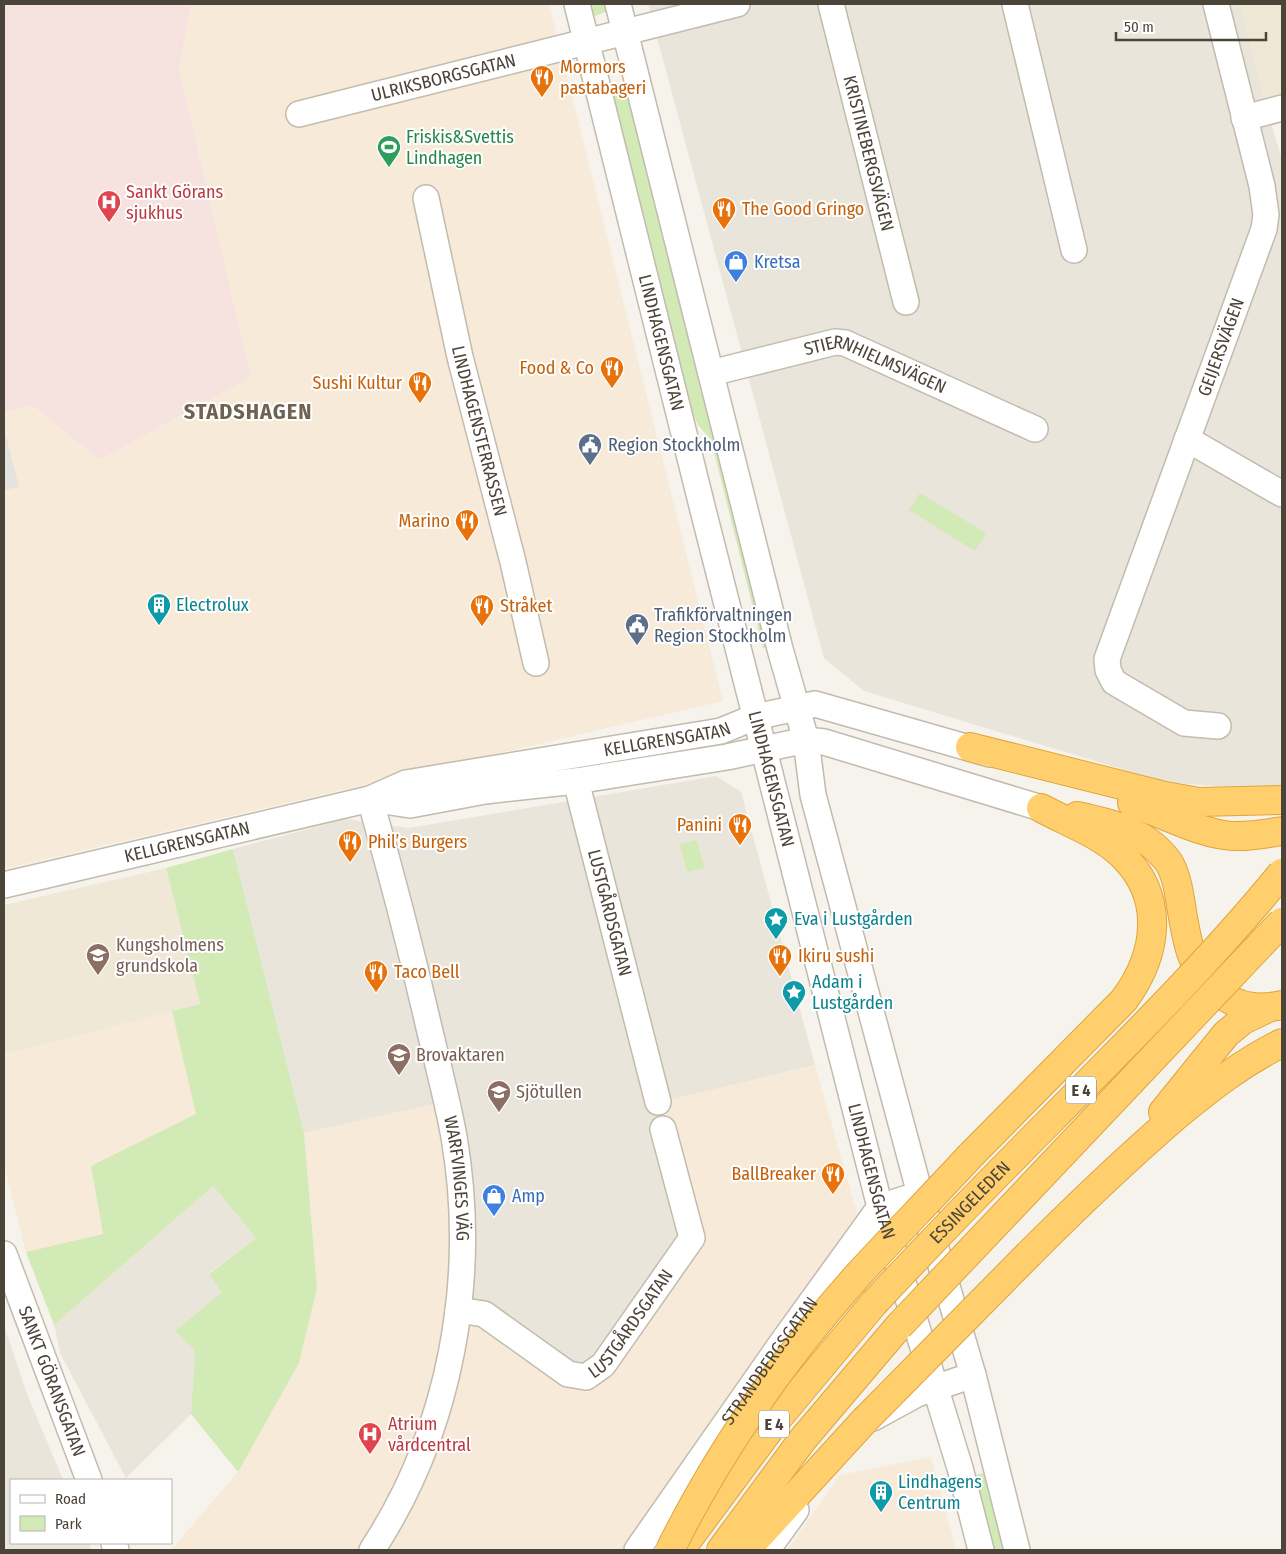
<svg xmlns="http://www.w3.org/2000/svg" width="1286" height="1554" font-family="'Fira Sans Condensed',sans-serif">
<rect width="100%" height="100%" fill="#f6f3ec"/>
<!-- residential -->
<g fill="#eae5da">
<path d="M 648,4 L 1240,4 L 1264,100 L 1282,159 L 1282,788 L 1215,786 L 1176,783 L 1148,777 L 864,691 L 824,658 Z"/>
<path d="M 716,776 L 741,792 L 815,1065 L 658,1103 L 688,1230 L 591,1374 L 459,1293 L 447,1102 L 304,1133 L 233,849 L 346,819 L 409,828 Z"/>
<path d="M 213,1186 L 256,1238 L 209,1273 L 222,1292 L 175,1331 L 195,1351 L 191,1414 L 126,1478 L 60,1353 L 54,1325 Z"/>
<path d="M 4,1325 L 27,1394 L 63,1480 L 11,1480 L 11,1543 L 89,1543 L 92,1550 L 4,1550 Z"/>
</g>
<!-- commercial -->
<g fill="#f7ead8">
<path d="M 191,4 L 549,4 L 723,701 L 4,869 L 4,412 L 33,406 L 100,460 L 251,377 L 179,69 Z"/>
<path d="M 172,1011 L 197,1114 L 91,1166 L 103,1234 L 26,1252 L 4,1166 L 4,1054 Z"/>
<path d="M 815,1065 L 857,1213 L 626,1550 L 171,1550 L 238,1472 L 299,1363 L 317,1288 L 304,1133 L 447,1101 L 459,1293 L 591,1374 L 688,1230 L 658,1103 Z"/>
<path d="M 931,1457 L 956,1550 L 787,1550 L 840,1475 Z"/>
</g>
<!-- education -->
<g fill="#efe8d6">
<path d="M 1240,4 L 1282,4 L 1282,95 L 1264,100 Z"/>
<path d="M 166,868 L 200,1004 L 4,1054 L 4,905 Z"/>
</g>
<!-- medical -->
<path fill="#f6e3e0" d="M 4,4 L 191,4 L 179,69 L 251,377 L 100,460 L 33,406 L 4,412 Z"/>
<!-- green -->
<g fill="#d2eab5">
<path d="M 588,4 L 608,4 L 608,11 L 595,16 L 592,14 Z"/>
<path d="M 627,83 L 769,647 L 763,648 L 711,440 L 698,425 L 689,405 L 610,87 Z"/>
<path d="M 920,493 L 986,533 L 975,551 L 909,510 Z"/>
<path d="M 697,840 L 704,868 L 687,872 L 680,844 Z"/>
<path d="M 233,849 L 304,1133 L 317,1288 L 299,1363 L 238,1472 L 191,1414 L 195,1351 L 175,1331 L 222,1292 L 209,1274 L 256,1238 L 213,1186 L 54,1325 L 26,1252 L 103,1234 L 91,1166 L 196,1114 L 172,1011 L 200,1004 L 166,868 Z"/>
<path d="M 988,1472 L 1008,1550 L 990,1550 L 971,1476 Z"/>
</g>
<!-- parking -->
<path fill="#e5e3e0" d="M 4,428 L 19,487 L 4,490 Z"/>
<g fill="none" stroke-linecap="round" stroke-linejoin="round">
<!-- minor casing -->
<g stroke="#c2bbae" stroke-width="28">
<g id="minor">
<path id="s1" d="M 577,4 L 703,510 L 880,1207 L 960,1468 L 981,1550"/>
<path d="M 618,4 L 780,649 L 806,740 L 813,795 L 920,1194 L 973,1375 L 1017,1550"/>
<path id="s2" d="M 831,4 L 906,302"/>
<path d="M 1015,4 L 1074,250"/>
<path d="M 1216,4 L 1262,186 L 1266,215 L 1264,229 L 1107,659 L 1108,670 L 1114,682 L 1184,723 L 1218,726"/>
<path id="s3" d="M 299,114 L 737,4"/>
<path d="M 1244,118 L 1282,108"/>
<path id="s4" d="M 426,198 L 460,357 L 513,562 L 536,663"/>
<path id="s5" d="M 711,373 L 835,342 L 845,343 L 1035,429"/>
<path d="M 1187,439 L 1282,494"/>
<path id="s6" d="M 576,781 L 658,1102"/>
<path id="s7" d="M 370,799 C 391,872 410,945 427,1019 C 436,1058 447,1098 454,1137 C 478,1278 451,1430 372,1550"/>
<path d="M 370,799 L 410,805 L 485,791 L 576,781 L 727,757 L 806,740 L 824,742 L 1041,808"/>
<path id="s8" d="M 4,885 L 370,799 L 406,783 L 721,731 L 755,717 L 815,704 L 990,754"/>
<path id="s9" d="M 4,1254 L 89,1480"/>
<path id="s10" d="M 458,1310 L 484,1314 L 568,1374 L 586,1377 L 603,1365 L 692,1238 L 663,1129"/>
<path d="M 873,1418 L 917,1394 L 973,1375"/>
<path d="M 114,1543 L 116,1550"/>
<path id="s11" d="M 637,1550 L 781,1344 L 880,1207 L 920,1194"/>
<path d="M 767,1550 L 796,1510"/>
</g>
</g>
<!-- highway casing -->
<g stroke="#e0a43c" stroke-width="30">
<g id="highway">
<path d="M 970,747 L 1165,796 L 1199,802 L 1282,800"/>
<path d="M 1132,803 C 1162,813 1192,830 1224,835 C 1243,838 1263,834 1282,831"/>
<path d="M 1077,816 C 1110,823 1145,831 1167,860 C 1175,870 1178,886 1180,899 C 1186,935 1189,972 1221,994 C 1240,1008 1259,1010 1282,1005"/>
<path d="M 1163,1112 L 1226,1034 L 1243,1020 L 1266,1009"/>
<path d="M 970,1156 L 1124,1000 C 1158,954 1166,897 1121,854 C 1100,834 1067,822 1041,808"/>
<path d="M 1029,1254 C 1077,1206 1125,1160 1176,1116 C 1210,1088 1243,1062 1282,1043"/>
<path d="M 680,1550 L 778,1418 L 874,1303"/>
<path d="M 721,1550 L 803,1439 L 899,1326"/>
<path d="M 746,1550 L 865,1420"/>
</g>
</g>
<!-- minor -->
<use href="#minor" stroke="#fff" stroke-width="25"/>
<!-- highway -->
<use href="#highway" stroke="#ffcf6e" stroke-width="28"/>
<!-- highway-bridge casing -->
<g stroke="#e0a43c" stroke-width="30" stroke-linecap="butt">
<g id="highway-bridge">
<path id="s12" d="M 874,1303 C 933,1240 992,1179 1053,1118 C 1131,1039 1211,960 1282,873"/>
<path d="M 899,1326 L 1282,922"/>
<path d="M 865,1420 L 1029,1254"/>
<path d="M 670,1550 C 719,1451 784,1358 858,1275 C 895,1235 933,1196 970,1156"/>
</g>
</g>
<!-- highway-bridge -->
<use href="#highway-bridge" stroke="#ffcf6e" stroke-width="28"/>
</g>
<!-- icons -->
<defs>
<g id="restaurant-pin" transform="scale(1.25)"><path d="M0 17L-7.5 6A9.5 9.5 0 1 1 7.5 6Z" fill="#e8710a" stroke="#fff"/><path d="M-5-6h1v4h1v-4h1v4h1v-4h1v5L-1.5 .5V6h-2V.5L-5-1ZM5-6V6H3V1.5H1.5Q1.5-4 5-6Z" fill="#fff"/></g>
<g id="stadium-pin" transform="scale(1.25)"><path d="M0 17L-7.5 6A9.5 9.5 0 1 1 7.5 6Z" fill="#2e9e5b" stroke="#fff"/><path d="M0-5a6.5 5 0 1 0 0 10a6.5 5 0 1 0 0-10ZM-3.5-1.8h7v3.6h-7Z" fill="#fff"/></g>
<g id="hospital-pin" transform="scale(1.25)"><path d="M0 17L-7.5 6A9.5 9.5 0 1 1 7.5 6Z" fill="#e0444e" stroke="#fff"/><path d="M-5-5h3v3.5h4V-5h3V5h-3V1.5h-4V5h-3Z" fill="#fff"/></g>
<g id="shop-pin" transform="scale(1.25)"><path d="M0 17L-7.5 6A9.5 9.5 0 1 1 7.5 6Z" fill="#3f7fe0" stroke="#fff"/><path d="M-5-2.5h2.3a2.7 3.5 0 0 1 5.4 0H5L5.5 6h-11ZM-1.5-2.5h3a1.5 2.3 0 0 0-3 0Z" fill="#fff"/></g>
<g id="civic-pin" transform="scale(1.25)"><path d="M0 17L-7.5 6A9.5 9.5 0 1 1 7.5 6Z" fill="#5c6f8a" stroke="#fff"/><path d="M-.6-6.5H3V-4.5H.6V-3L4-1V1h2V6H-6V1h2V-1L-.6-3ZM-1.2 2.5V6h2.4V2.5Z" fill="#fff"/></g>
<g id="building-pin" transform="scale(1.25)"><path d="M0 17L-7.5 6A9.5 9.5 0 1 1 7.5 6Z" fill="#0f9aa8" stroke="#fff"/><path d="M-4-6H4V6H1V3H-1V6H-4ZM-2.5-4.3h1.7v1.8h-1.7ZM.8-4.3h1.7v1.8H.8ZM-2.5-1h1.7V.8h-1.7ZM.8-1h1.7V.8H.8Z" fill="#fff"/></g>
<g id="sight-pin" transform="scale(1.25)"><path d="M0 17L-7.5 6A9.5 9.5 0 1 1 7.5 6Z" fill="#0f9aa8" stroke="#fff"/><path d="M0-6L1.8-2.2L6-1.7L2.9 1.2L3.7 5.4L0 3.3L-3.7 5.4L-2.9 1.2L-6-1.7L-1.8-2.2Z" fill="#fff"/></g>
<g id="school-pin" transform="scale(1.25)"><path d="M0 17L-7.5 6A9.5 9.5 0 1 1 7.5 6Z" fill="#8d6e63" stroke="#fff"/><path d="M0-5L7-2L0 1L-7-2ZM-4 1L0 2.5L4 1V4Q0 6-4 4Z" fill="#fff"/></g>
</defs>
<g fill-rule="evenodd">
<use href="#restaurant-pin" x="542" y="77"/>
<use href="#stadium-pin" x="389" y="147"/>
<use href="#hospital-pin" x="109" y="202"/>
<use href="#restaurant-pin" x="724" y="209"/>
<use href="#shop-pin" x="736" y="262"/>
<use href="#restaurant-pin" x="612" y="368"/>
<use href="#restaurant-pin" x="420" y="383"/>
<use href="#civic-pin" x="590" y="445"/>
<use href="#restaurant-pin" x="467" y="521"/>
<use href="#building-pin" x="159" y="605"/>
<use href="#restaurant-pin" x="482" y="606"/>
<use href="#civic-pin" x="637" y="625"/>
<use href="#restaurant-pin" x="740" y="825"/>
<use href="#restaurant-pin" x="350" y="842"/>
<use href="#sight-pin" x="776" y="919"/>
<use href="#school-pin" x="98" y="955"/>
<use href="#restaurant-pin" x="780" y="956"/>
<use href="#restaurant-pin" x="376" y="972"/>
<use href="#sight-pin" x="794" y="992"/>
<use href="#school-pin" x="399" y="1055"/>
<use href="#school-pin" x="499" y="1092"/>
<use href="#restaurant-pin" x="833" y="1174"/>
<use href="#shop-pin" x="494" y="1196"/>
<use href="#hospital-pin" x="370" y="1434"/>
<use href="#building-pin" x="881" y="1492"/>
</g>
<g text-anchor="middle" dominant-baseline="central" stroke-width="4" stroke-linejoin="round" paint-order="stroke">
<!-- shield labels -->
<g fill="#fff" stroke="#817c74" stroke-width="1">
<rect x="1066" y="1076.5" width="30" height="27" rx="4"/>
<rect x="759" y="1410.5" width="30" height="27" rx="4"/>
</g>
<g font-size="16" font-weight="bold" fill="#4b4439">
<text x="1081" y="1090">E 4</text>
<text x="774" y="1424">E 4</text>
</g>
<!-- food labels -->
<g font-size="18" fill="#c56008" stroke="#fff" text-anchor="start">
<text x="560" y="67">Mormors<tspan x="560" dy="21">pastabageri</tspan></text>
<text x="742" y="209">The Good Gringo</text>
<text x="594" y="368" text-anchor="end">Food &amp; Co</text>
<text x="402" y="383" text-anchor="end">Sushi Kultur</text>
<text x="450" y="521" text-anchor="end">Marino</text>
<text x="500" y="606">Stråket</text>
<text x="722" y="825" text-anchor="end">Panini</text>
<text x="368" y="842">Phil’s Burgers</text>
<text x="798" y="956">Ikiru sushi</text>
<text x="394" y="972">Taco Bell</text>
<text x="816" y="1174" text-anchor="end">BallBreaker</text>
</g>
<!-- street labels -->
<g font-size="18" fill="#4b4439" stroke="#fff">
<text stroke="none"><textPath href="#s3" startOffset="149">ULRIKSBORGSGATAN</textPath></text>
<text stroke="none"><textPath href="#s2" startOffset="154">KRISTINEBERGSVÄGEN</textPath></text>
<text stroke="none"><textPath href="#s1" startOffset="349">LINDHAGENSGATAN</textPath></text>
<text transform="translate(1221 347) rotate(-70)">GEIJERSVÄGEN</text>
<text stroke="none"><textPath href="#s5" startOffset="172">STIERNHIELMSVÄGEN</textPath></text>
<text stroke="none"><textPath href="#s4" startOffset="239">LINDHAGENSTERRASSEN</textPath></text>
<text stroke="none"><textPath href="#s8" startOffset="680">KELLGRENSGATAN</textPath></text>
<text stroke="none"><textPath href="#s1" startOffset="799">LINDHAGENSGATAN</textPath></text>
<text stroke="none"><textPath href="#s8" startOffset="188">KELLGRENSGATAN</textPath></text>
<text stroke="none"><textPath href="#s6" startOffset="136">LUSTGÅRDSGATAN</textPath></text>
<text stroke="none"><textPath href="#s1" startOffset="1204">LINDHAGENSGATAN</textPath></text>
<text stroke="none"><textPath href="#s7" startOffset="390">WARFVINGES VÄG</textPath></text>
<text stroke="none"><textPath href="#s12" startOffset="139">ESSINGELEDEN</textPath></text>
<text stroke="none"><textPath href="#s10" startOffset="218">LUSTGÅRDSGATAN</textPath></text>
<text stroke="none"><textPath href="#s11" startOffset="231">STRANDBERGSGATAN</textPath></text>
<text stroke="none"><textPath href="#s9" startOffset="136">SANKT GÖRANSGATAN</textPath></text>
</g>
<!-- leisure labels -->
<g font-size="18" fill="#27864d" stroke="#fff" text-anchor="start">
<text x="406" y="137">Friskis&amp;Svettis<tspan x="406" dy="21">Lindhagen</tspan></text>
</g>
<!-- health labels -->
<g font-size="18" fill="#be3a42" stroke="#fff" text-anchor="start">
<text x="126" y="192">Sankt Görans<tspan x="126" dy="21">sjukhus</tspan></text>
<text x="388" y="1424">Atrium<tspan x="388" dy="21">vårdcentral</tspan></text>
</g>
<!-- shop labels -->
<g font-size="18" fill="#366cbe" stroke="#fff" text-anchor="start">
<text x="754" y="262">Kretsa</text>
<text x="512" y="1196">Amp</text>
</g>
<!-- service labels -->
<g font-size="18" fill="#4e5e75" stroke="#fff" text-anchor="start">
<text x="608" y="445">Region Stockholm</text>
<text x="654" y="615">Trafikförvaltningen<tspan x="654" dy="21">Region Stockholm</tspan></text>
</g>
<!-- culture labels -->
<g font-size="18" fill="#0d838f" stroke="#fff" text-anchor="start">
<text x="176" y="605">Electrolux</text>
<text x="794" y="919">Eva i Lustgården</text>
<text x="812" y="982">Adam i<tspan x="812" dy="21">Lustgården</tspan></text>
<text x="898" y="1482">Lindhagens<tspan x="898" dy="21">Centrum</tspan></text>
</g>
<!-- education labels -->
<g font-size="18" fill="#785e54" stroke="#fff" text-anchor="start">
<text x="116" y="945">Kungsholmens<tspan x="116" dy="21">grundskola</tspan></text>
<text x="416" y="1055">Brovaktaren</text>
<text x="516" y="1092">Sjötullen</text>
</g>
<!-- district labels -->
<g font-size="22" font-weight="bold" letter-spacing="1" fill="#6e6250" stroke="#fff">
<text x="248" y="411">STADSHAGEN</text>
</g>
</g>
<!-- border -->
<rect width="1286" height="1554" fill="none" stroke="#4b4439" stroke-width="10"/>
<!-- legend -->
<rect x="10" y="1479" width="162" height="65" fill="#ffffff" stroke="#b7b4b0"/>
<rect x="20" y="1495" width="25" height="8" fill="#ffffff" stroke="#b7b4b0"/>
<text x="55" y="1504" font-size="15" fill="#4b4439">Road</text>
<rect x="20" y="1516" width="25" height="15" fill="#d2eab5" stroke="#b7b4b0"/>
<text x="55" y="1529" font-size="15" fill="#4b4439">Park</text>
<!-- scale -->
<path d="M1116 32v8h150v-8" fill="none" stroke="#4b4439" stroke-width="2.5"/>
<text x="1124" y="32" font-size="15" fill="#4b4439" stroke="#ffffff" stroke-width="4" paint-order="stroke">50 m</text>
</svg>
